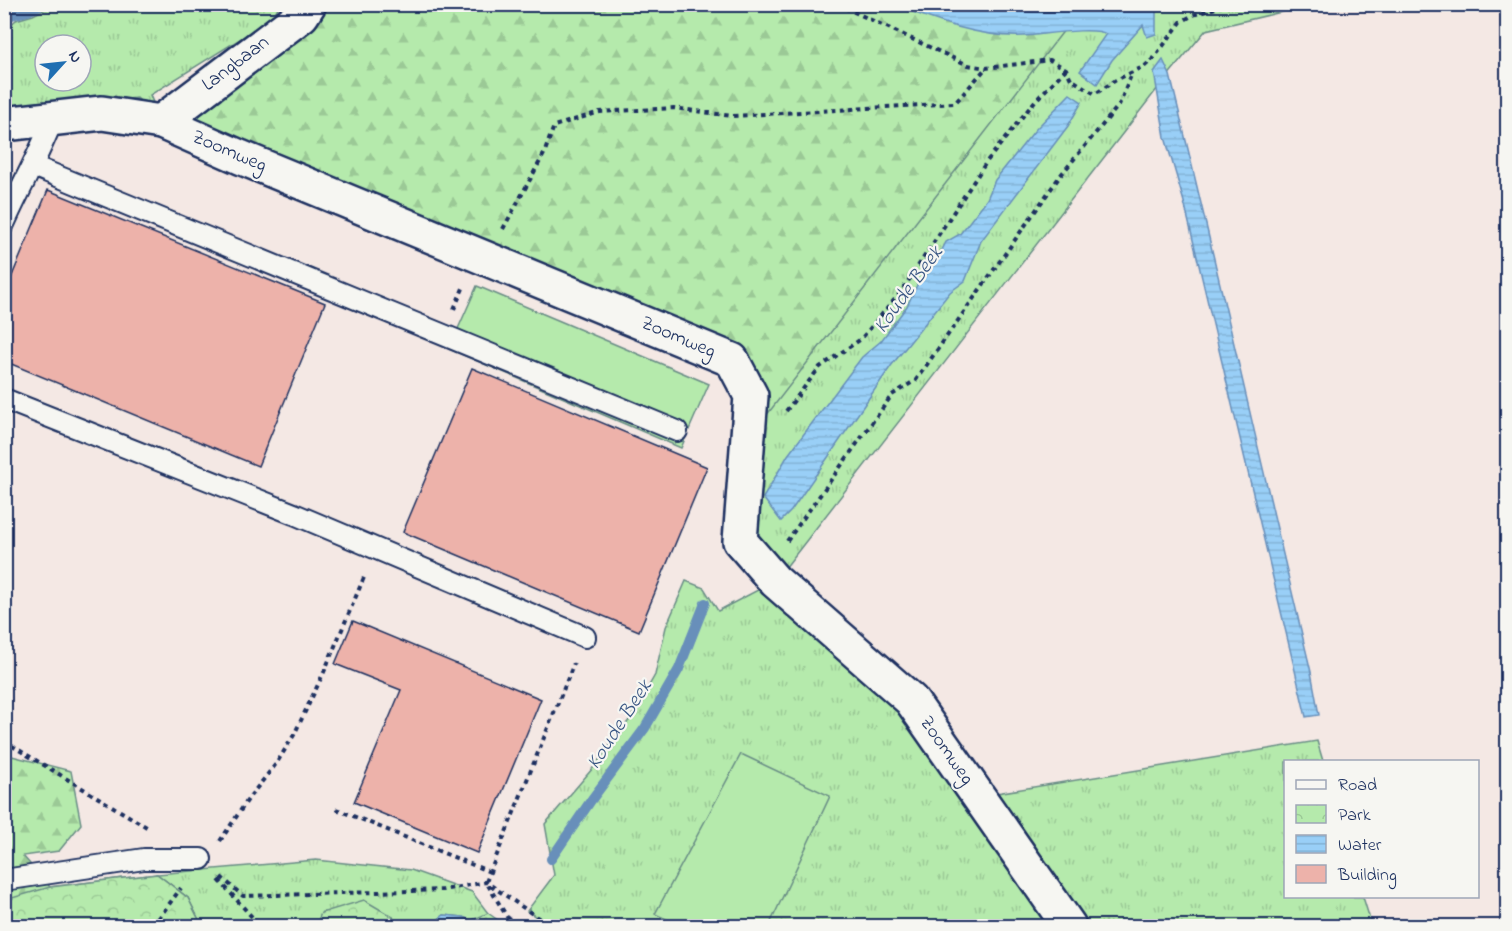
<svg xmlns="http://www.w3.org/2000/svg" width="1512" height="931" font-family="'Indie Flower',sans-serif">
<defs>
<pattern id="grass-tufts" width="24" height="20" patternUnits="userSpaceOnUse" patternTransform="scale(1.5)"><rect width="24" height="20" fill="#b5eaac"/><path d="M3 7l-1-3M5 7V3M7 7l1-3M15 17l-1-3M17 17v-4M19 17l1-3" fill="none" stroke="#9bc996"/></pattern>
<pattern id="forest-firs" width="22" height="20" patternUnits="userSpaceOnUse" patternTransform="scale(1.5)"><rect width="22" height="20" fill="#b5eaac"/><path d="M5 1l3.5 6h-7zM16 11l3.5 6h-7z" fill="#9bc996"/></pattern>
<pattern id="park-crowns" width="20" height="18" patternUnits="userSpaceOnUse" patternTransform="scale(1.5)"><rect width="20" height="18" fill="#b5eaac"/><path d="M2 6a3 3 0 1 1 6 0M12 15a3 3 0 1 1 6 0" fill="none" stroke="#9bc996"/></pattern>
<pattern id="water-rules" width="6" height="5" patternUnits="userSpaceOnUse" patternTransform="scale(1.5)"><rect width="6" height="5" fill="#99cff7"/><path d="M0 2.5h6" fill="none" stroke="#83b2d6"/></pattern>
</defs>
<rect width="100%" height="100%" fill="#f4e8e4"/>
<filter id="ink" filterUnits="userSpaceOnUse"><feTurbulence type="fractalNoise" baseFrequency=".0167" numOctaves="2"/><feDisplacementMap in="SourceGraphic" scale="12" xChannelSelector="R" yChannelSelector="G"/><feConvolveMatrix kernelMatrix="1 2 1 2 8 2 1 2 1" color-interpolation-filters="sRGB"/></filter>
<g filter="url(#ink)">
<!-- grass -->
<g fill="url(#grass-tufts)" stroke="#688c85" stroke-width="1.5" fill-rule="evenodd">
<path d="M 53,5 L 280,5 L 269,21 L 150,95 L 161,122 L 137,98 L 5,111 L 5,27 L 8,27 L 16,20 L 33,15 ZM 45,45 L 81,45 L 81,81 L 45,81 Z"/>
<path d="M 929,5 L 1311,5 L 1206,30 L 1161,84 L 775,581 L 911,700 L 978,796 L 1317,741 L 1323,761 L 1286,762 L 1286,896 L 1363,897 L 1372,926 L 550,926 L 527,911 L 554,875 L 545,824 L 593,768 L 630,719 L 655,675 L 666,627 L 686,581 L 704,588 L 718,611 L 775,581 L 740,541 L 745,463 Z"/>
<path d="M 316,860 L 411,870 L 472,892 L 488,913 L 482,926 L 463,917 L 444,915 L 429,926 L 396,926 L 393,917 L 322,912 L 316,926 L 202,926 L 188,898 L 157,874 Z"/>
</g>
<!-- forest -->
<g fill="url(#forest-firs)" stroke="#688c85" stroke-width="1.5">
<path d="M 929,4 L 1068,25 L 749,438 L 732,360 L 161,122 L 325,5 Z"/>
<path d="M 4,754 L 71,771 L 81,824 L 59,851 L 23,856 L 50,887 L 157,874 L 188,898 L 202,926 L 5,926 Z"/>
<path d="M 488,913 L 506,926 L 481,926 L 470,921 Z"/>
</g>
<!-- park -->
<g fill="url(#park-crowns)" stroke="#688c85" stroke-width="1.5">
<path d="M 157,874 L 188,898 L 202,926 L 5,926 L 5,900 L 50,887 Z"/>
<path d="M 364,900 L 393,917 L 396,926 L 316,926 L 321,913 Z"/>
</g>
<!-- garden -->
<g fill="#b5eaac" stroke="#688c85" stroke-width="1.5">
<path d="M 477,286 L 709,384 L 681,448 L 449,349 Z"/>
<path d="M 741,754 L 830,796 L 769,926 L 682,926 L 655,914 Z"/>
</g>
<!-- water -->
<g fill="url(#water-rules)" stroke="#678fba" stroke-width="1.5">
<path d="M 895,5 L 971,5 L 982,8 L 1033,12 L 1080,11 L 1105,5 L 1164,5 L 1156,12 L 1156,34 L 1147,37 L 1143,25 L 1112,60 L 1097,84 L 1080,71 L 1106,34 C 1096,26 1041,35 1024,36 C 981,38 935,21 895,5 Z"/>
<path d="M 1163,60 L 1170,75 C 1219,274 1263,473 1311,672 L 1319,715 L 1306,717 L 1184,202 L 1165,137 L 1154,72 Z"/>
<path d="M 1070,94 L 1082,102 L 1068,126 L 981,241 L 965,281 L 950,292 L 891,366 L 791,511 L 781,521 L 763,498 L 788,455 L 862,357 L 881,341 L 907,306 L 918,283 L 926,276 L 938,258 L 946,242 L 960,234 L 987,199 L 995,180 L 1035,130 Z"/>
<path d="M 444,915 L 463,917 L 481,926 L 429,926 Z"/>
</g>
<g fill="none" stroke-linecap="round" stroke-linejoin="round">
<!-- stream -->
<g stroke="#678fba" stroke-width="10">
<path d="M 4,17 L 28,11 L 42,4"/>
<path d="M 551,859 L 592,799 L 645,728 L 679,669 L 705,603"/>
</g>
</g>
<!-- building -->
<g fill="#edb2aa" stroke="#1b2f5e" stroke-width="1.5">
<path d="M 48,190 L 325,303 L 258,466 L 4,361 L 4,295 Z"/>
<path d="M 472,368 L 707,467 L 639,631 L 403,532 Z"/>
<path d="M 353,621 L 541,699 L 477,853 L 354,802 L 401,690 L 335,664 Z"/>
</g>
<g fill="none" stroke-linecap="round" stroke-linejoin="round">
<!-- lane casing -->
<g stroke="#1b2f5e" stroke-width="24">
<g id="lane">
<path d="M 33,166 L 677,431"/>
<path d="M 4,224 C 20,188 39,155 53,119"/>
<path d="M 4,399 L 294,514 L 585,637"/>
<path d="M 4,880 L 144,859 L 201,859"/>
</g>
</g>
<!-- street casing -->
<g stroke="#1b2f5e" stroke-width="38">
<g id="street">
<path d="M 161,122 L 302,15 L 309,4"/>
<path d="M 4,124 L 102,113 L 161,122 L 240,157 L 732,360 L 751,396 L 740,541 L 775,581 L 911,700 L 1069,926"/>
</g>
</g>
<!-- path -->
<g stroke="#1b2f5e" stroke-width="4" stroke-dasharray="4.5 4.5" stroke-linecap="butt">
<path d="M 837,4 L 968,65 L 986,68 L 1050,60 L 1066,69 L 1071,79 L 1095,94 L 1116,80 L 1145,66 L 1154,58 L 1181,22 L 1193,15 L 1229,4"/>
<path d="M 503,229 L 544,154 L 554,126 L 600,112 L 674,108 L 732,116 L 955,103 L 986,68"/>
<path d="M 454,309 L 464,286"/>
<path d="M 786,411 L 820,367 L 861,339 L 901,292 L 987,161 L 1035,101 L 1066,69"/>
<path d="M 787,541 L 892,395 L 916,380 L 1060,176 L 1119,105 L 1132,73"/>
<path d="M 4,741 L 150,829"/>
<path d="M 336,809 L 490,872"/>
<path d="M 220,841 L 251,795 L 276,764 L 294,735 L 324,672 L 365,575"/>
<path d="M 221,877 L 243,896 L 443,890 L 486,882 L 550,926"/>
<path d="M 219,880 L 260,926"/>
<path d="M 486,882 L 574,663"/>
<path d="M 488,885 L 507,917 L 519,926"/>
<path d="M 153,926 L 181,888"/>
</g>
<!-- lane -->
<use href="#lane" stroke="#f6f6f2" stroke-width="20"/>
<!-- street -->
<use href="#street" stroke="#f6f6f2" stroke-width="33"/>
</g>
</g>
<g text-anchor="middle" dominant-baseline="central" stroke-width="4.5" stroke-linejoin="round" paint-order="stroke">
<!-- street labels -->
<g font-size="20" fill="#1b2f5e" stroke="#f6f6f2">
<text transform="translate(236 64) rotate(-37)">Langbaan</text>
<text transform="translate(229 152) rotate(23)">Zoomweg</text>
<text transform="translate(678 338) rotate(23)">Zoomweg</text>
<text transform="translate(946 751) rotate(55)">Zoomweg</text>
</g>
<!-- water labels -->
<g font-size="21" font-style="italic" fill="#3a5784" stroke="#f6f6f2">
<text transform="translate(909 290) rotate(-54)">Koude Beek</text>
<text transform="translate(620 725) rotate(-57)">Koude Beek</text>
</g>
</g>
<!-- margin -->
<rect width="1512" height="931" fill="none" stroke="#f6f6f2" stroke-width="24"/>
<rect x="12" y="12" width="1488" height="907" fill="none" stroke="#1b2f5e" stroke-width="2" filter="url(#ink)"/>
<!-- legend -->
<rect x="1284" y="760" width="195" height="138" fill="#f6f6f2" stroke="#9ea6b7" stroke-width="1.5"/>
<rect x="1296" y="780" width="30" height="9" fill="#f6f6f2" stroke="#9ea6b7" stroke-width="1.5"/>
<text x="1338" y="790" font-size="18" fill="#1b2f5e">Road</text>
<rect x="1296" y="805" width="30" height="18" fill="url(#park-crowns)" stroke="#9ea6b7" stroke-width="1.5"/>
<text x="1338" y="820" font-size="18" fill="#1b2f5e">Park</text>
<rect x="1296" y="835" width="30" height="18" fill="url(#water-rules)" stroke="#9ea6b7" stroke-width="1.5"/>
<text x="1338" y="850" font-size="18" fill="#1b2f5e">Water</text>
<rect x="1296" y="865" width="30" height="18" fill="#edb2aa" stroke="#9ea6b7" stroke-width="1.5"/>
<text x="1338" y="880" font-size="18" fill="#1b2f5e">Building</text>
<!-- north arrow -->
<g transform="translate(63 63) rotate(63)"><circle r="28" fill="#f6f6f2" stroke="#9ea6b7" stroke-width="1.5"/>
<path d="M0-4.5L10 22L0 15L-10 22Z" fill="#1f6fb2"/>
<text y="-9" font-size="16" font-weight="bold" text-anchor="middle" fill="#1b2f5e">N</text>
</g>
</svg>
